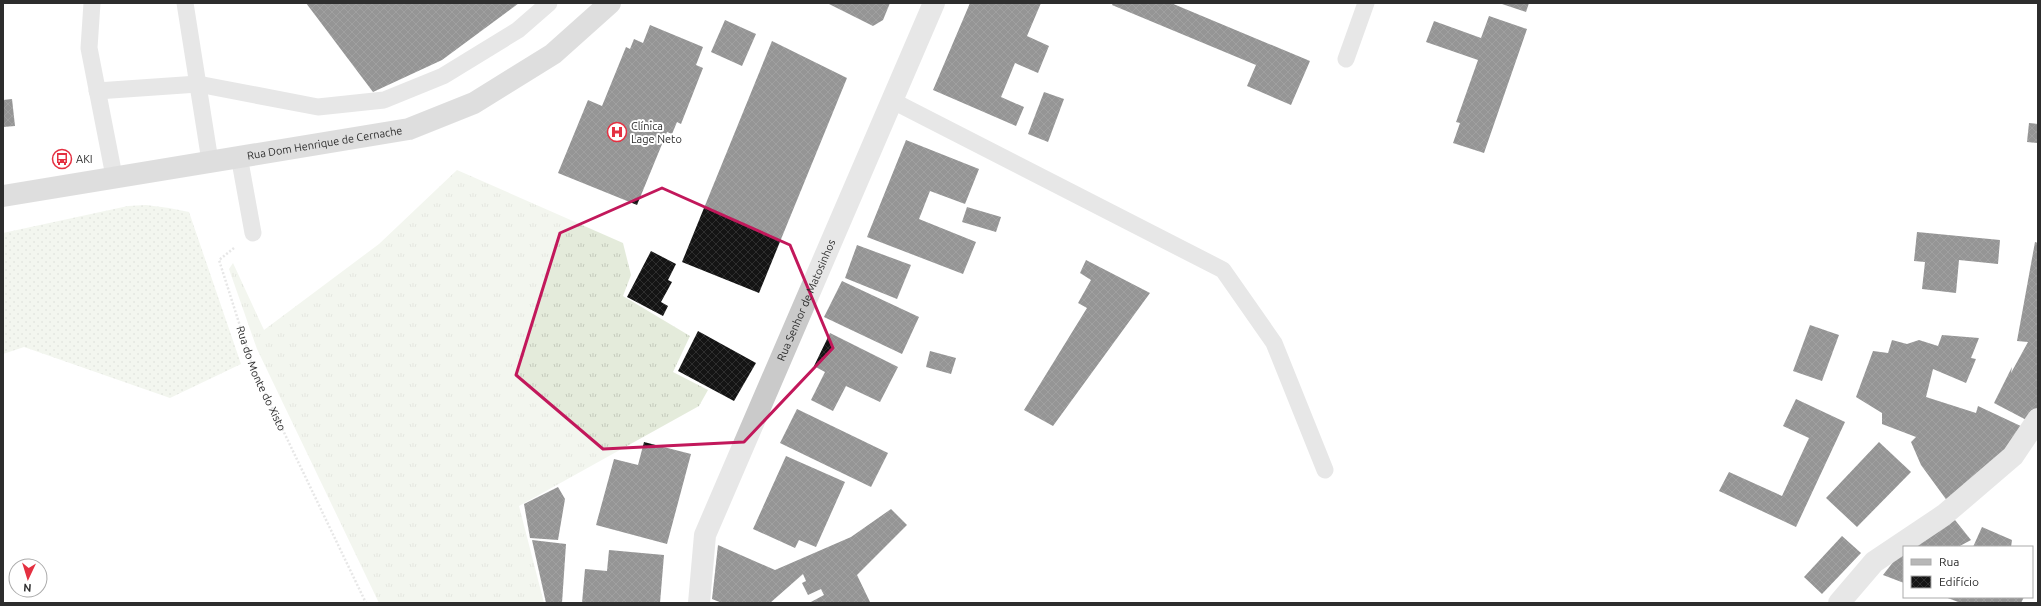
<svg xmlns="http://www.w3.org/2000/svg" width="2041" height="606" font-family="Ubuntu,sans-serif">
<defs>
<pattern id="grass-tufts" width="24" height="20" patternUnits="userSpaceOnUse"><rect width="24" height="20" fill="#e4ebdb"/><path d="M3 7l-1-3M5 7V3M7 7l1-3M15 17l-1-3M17 17v-4M19 17l1-3" fill="none" stroke="#c4cabc"/></pattern>
<pattern id="garden-dots" width="8" height="8" patternUnits="userSpaceOnUse"><rect width="8" height="8" fill="#e4ebdb"/><path d="M2 2h.1M6 6h.1" fill="none" stroke="#c4cabc" stroke-width="1.8" stroke-linecap="round"/></pattern>
<pattern id="building-cross-hatch" width="8" height="8" patternUnits="userSpaceOnUse"><rect width="8" height="8" fill="#141414"/><path d="M0 0l8 8M0 8l8-8" fill="none" stroke="#2e2e2e"/></pattern>
</defs>
<rect width="100%" height="100%" fill="#fff"/>
<!-- grass -->
<path fill="url(#grass-tufts)" d="M 457,170 L 623,243 L 631,275 L 623,296 L 690,336 L 673,372 L 708,390 L 699,406 L 519,506 L 544,603 L 379,603 L 257,349 L 229,269 L 233,263 L 264,330 L 379,244 Z"/>
<!-- garden -->
<path fill="url(#garden-dots)" d="M 146,205 L 169,208 L 189,212 L 241,364 L 170,398 L 24,347 L 3,354 L 3,233 L 128,206 Z"/>
<!-- building -->
<g fill="url(#building-cross-hatch)">
<path d="M 306,3 L 519,3 L 442,60 L 373,92 Z"/>
<path d="M 827,3 L 890,3 L 883,20 L 873,26 Z"/>
<path d="M 970,3 L 1041,3 L 1027,36 L 1049,46 L 1038,73 L 1015,63 L 1001,97 L 1024,107 L 1016,126 L 933,90 Z"/>
<path d="M 1113,3 L 1171,3 L 1310,61 L 1291,105 L 1247,86 L 1256,65 L 1112,5 Z"/>
<path d="M 1499,3 L 1529,3 L 1526,12 Z"/>
<path d="M 1489,16 L 1527,29 L 1484,153 L 1453,143 L 1460,123 L 1456,122 L 1478,60 L 1426,42 L 1434,21 L 1481,38 Z"/>
<path d="M 725,20 L 756,34 L 742,66 L 711,52 Z"/>
<path d="M 650,25 L 703,47 L 696,65 L 703,68 L 681,124 L 677,122 L 672,134 L 667,132 L 637,205 L 558,173 L 588,100 L 602,106 L 626,47 L 630,49 L 634,39 L 643,43 Z"/>
<path d="M 772,41 L 847,78 L 759,293 L 682,262 Z"/>
<path d="M 1044,92 L 1064,99 L 1048,142 L 1028,134 Z"/>
<path d="M 12,99 L 15,126 L 3,127 L 3,100 Z"/>
<path d="M 2029,123 L 2038,124 L 2038,143 L 2027,142 Z"/>
<path d="M 906,140 L 979,169 L 965,204 L 930,191 L 919,219 L 976,242 L 963,274 L 867,237 Z"/>
<path d="M 967,207 L 1001,217 L 996,232 L 962,222 Z"/>
<path d="M 1917,232 L 2000,240 L 1998,264 L 1959,260 L 1956,293 L 1922,289 L 1925,262 L 1914,261 Z"/>
<path d="M 2035,242 L 2038,243 L 2038,415 L 2034,424 L 1994,403 L 2012,367 L 2011,373 L 2028,342 L 2017,341 Z"/>
<path d="M 857,245 L 911,265 L 897,299 L 845,278 Z"/>
<path d="M 651,251 L 676,264 L 668,280 L 672,282 L 661,302 L 668,306 L 663,316 L 627,297 Z"/>
<path d="M 1086,260 L 1150,293 L 1053,426 L 1024,410 L 1087,308 L 1078,303 L 1091,280 L 1080,273 Z"/>
<path d="M 842,281 L 919,317 L 902,354 L 824,317 Z"/>
<path d="M 1810,325 L 1839,335 L 1822,381 L 1793,371 Z"/>
<path d="M 698,331 L 756,363 L 734,401 L 678,371 Z"/>
<path d="M 830,333 L 898,367 L 880,402 L 846,386 L 833,411 L 811,400 L 825,372 L 814,366 Z"/>
<path d="M 1942,335 L 1979,338 L 1971,358 L 1976,359 L 1966,383 L 1933,369 L 1926,397 L 1976,413 L 1978,406 L 2025,428 L 2004,460 L 1948,502 L 1921,465 L 1911,442 L 1916,437 L 1882,424 L 1882,413 L 1856,397 L 1873,351 L 1888,353 L 1892,340 L 1907,344 L 1919,340 L 1938,346 Z"/>
<path d="M 930,351 L 956,358 L 951,374 L 926,367 Z"/>
<path d="M 1796,399 L 1845,422 L 1796,527 L 1719,491 L 1729,472 L 1782,496 L 1809,438 L 1783,426 Z"/>
<path d="M 797,409 L 888,453 L 871,487 L 780,443 Z"/>
<path d="M 644,442 L 691,454 L 667,544 L 596,525 L 614,459 L 638,465 Z"/>
<path d="M 1879,442 L 1911,472 L 1857,527 L 1826,498 Z"/>
<path d="M 786,456 L 845,482 L 816,547 L 799,540 L 795,548 L 753,529 Z"/>
<path d="M 558,487 L 565,499 L 558,540 L 530,538 L 524,504 Z"/>
<path d="M 891,509 L 907,525 L 857,575 L 870,602 L 809,603 L 824,595 L 821,589 L 808,595 L 802,583 L 806,581 L 803,574 L 770,603 L 722,603 L 712,599 L 718,545 L 775,570 L 851,537 Z"/>
<path d="M 1955,520 L 1971,540 L 1958,547 L 1904,547 Z"/>
<path d="M 1982,527 L 2012,540 L 2011,547 L 1973,547 Z"/>
<path d="M 1842,536 L 1861,553 L 1822,594 L 1804,577 Z"/>
<path d="M 532,540 L 566,544 L 562,603 L 546,603 Z"/>
<path d="M 1904,548 L 1904,583 L 1883,575 Z"/>
<path d="M 609,550 L 664,555 L 660,603 L 582,603 L 585,569 L 607,571 Z"/>
<path d="M 1945,597 L 2024,597 L 2021,603 L 1961,603 Z"/>
</g>
<g fill="none" stroke-linecap="round" stroke-linejoin="round">
<!-- path -->
<path stroke="#cacaca" stroke-width="2.5" stroke-dasharray="2 2" stroke-linecap="butt" id="s1" d="M 234,248 L 219,260 L 254,370 L 366,603"/>
<!-- lane -->
<g stroke="#cacaca" stroke-width="17">
<path d="M 92,3 L 89,48 L 114,176"/>
<path d="M 185,3 L 210,161"/>
<path d="M 1346,59 L 1366,3"/>
<path d="M 97,91 L 198,84 L 318,107 L 384,100 L 443,76 L 518,30 L 549,3"/>
<path d="M 891,100 L 1223,270 L 1274,343 L 1325,470"/>
<path d="M 239,156 L 253,233"/>
</g>
<!-- street -->
<g stroke="#cacaca" stroke-width="22">
<path id="s2" d="M 699,603 L 705,535 L 934,3"/>
<path d="M 1839,603 L 1874,562 L 1944,515 L 2013,456 L 2038,419"/>
</g>
<!-- secondary -->
<path stroke="#b7b7b7" stroke-width="22" id="s3" d="M 3,196 L 409,129 L 474,103 L 553,54 L 610,3"/>
</g>
<!-- marked area -->
<path d="M0 0H2041V606H0ZM 662,188 L 790,245 L 833,348 L 744,442 L 603,449 L 516,375 L 560,233 Z" fill="#fff" fill-opacity=".55" fill-rule="evenodd"/>
<path fill="none" stroke="#c2185b" stroke-width="3" stroke-linejoin="round" d="M 662,188 L 790,245 L 833,348 L 744,442 L 603,449 L 516,375 L 560,233 Z"/>
<!-- icons -->
<defs>
<g id="hospital-ring" transform="scale(1)"><circle r="9.5" fill="#fff" stroke="#e43041" stroke-width="1.5"/><path d="M-5-5h3v3.5h4V-5h3V5h-3V1.5h-4V5h-3Z" fill="#e43041"/></g>
<g id="bus-ring" transform="scale(1)"><circle r="9.5" fill="#fff" stroke="#e43041" stroke-width="1.5"/><path d="M-5-6H5V4H4V6H2V4H-2V6H-4V4H-5ZM-3.5-4V0h7V-4ZM-3.5 1.2v1.5H-2V1.2ZM2 1.2v1.5H3.5V1.2Z" fill="#e43041"/></g>
</defs>
<g fill-rule="evenodd">
<use href="#hospital-ring" x="617" y="132"/>
<use href="#bus-ring" x="62" y="159"/>
</g>
<g text-anchor="middle" dominant-baseline="central" stroke-width="4" stroke-linejoin="round" paint-order="stroke">
<!-- poi labels -->
<g font-size="11" fill="#2d2d2d" stroke="#fff" text-anchor="start">
<text x="631" y="126">Clínica<tspan x="631" dy="13">Lage Neto</tspan></text>
<text x="76" y="159">AKI</text>
</g>
<!-- street labels -->
<g font-size="11" fill="#2d2d2d" stroke="#fff">
<text stroke="none"><textPath href="#s3" startOffset="326">Rua Dom Henrique de Cernache</textPath></text>
<text stroke="none"><textPath href="#s2" startOffset="324">Rua Senhor de Matosinhos</textPath></text>
<text stroke="none"><textPath href="#s1" startOffset="145">Rua do Monte do Xisto</textPath></text>
</g>
</g>
<!-- border -->
<rect width="2041" height="606" fill="none" stroke="#2d2d2d" stroke-width="8"/>
<!-- legend -->
<rect x="1903" y="546" width="130" height="52" fill="#ffffff" stroke="#ababab"/>
<rect x="1911" y="559" width="20" height="6" fill="#b7b7b7" stroke="#ababab"/>
<text x="1939" y="566" font-size="12" fill="#2d2d2d">Rua</text>
<rect x="1911" y="576" width="20" height="12" fill="url(#building-cross-hatch)" stroke="#ababab"/>
<text x="1939" y="586" font-size="12" fill="#2d2d2d">Edifício</text>
<!-- north arrow -->
<g transform="translate(28 578) rotate(184)"><circle r="19" fill="#ffffff" stroke="#ababab"/>
<path d="M0-3L7 15L0 10L-7 15Z" fill="#e43041"/>
<text y="-6" font-size="11" font-weight="bold" text-anchor="middle" fill="#2d2d2d">N</text>
</g>
</svg>
